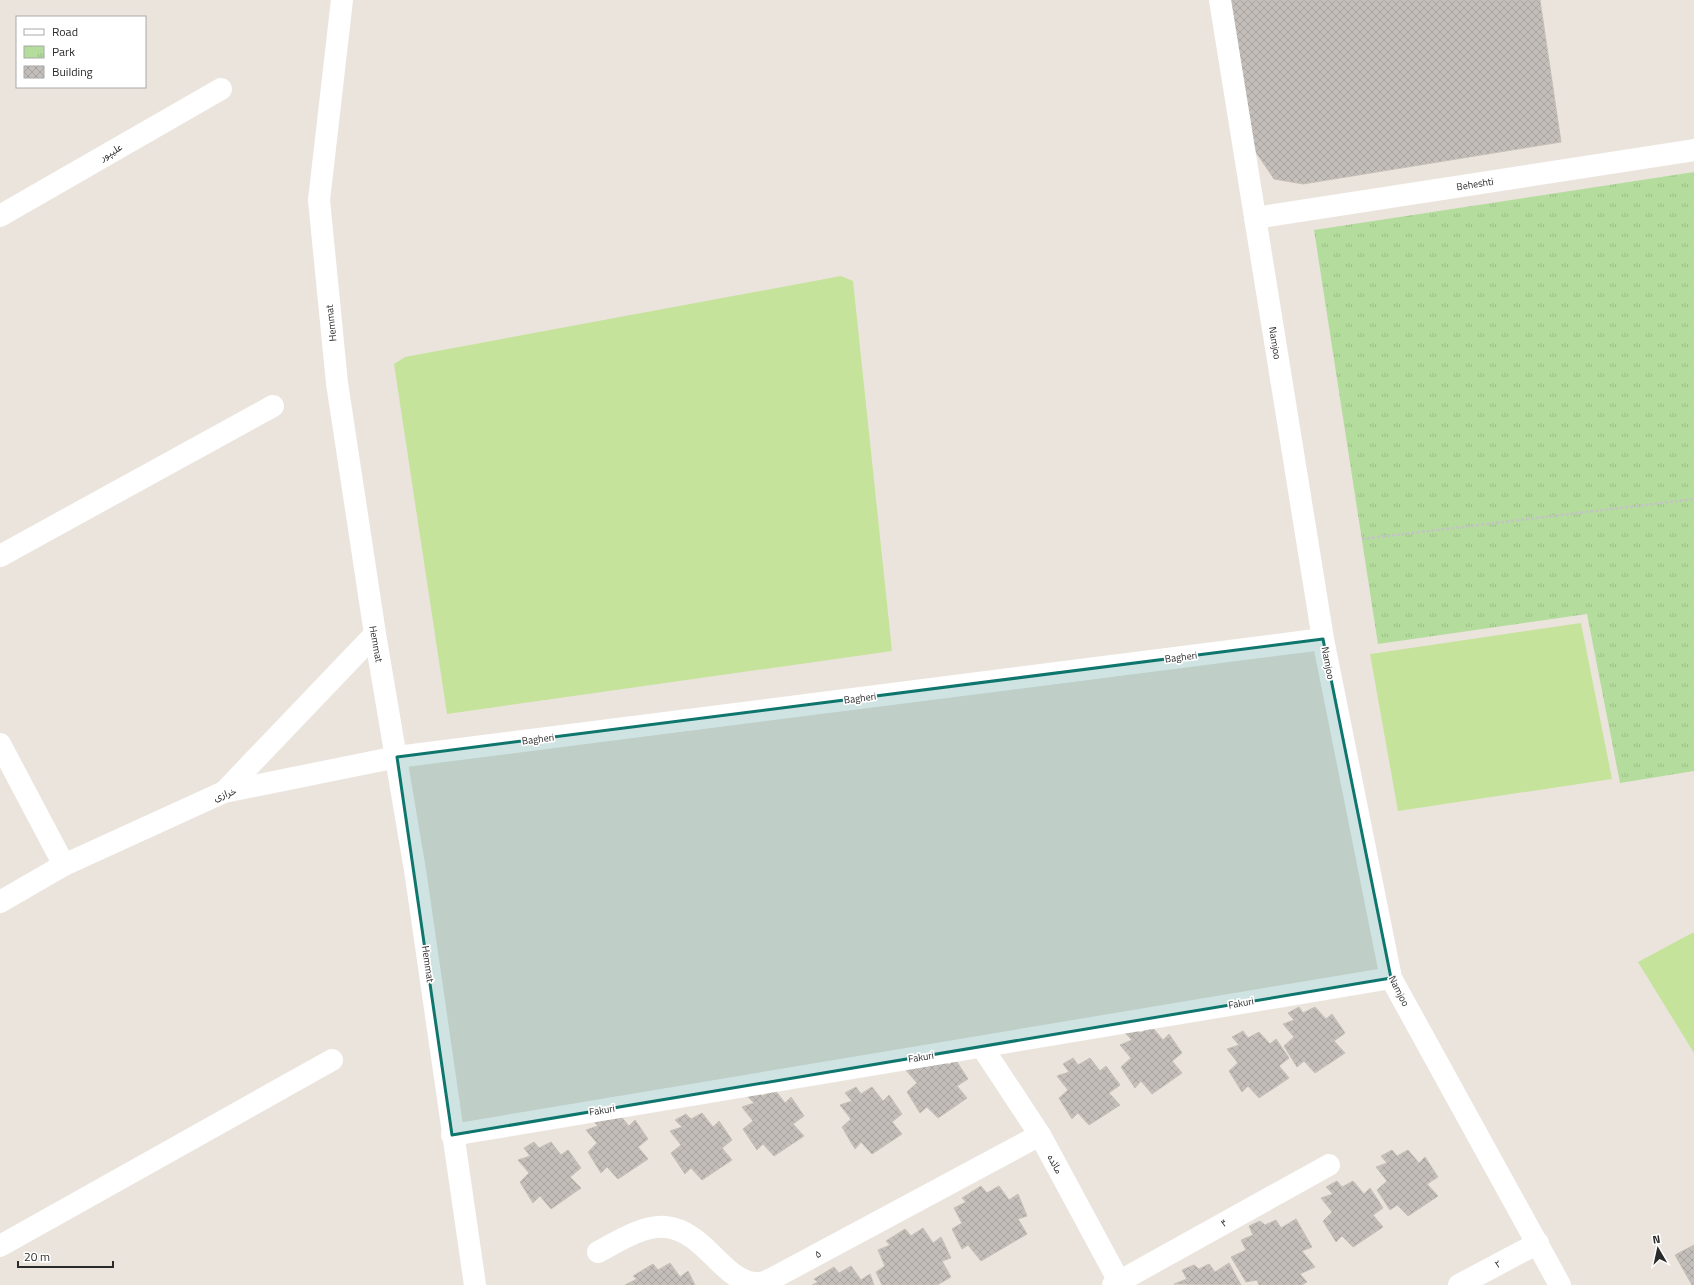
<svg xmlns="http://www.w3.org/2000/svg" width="1694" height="1285" font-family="'Titillium Web','Noto Sans Arabic',sans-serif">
<defs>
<pattern id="park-tufts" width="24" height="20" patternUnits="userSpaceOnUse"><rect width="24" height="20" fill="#b4dd9d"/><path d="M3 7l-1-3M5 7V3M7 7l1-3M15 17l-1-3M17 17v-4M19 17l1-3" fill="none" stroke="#9bbe87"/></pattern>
<pattern id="building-cross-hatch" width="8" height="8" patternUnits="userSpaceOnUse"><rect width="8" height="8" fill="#c3beb9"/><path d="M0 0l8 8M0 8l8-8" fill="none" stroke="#a8a39f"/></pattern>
</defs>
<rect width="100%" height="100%" fill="#ebe4dd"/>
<!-- park -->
<path fill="url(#park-tufts)" d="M 1694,172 L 1694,771 L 1620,783 L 1587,614 L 1378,644 L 1314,230 Z"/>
<!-- pitch -->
<g fill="#c5e39a">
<path d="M 841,276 L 853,281 L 892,651 L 447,714 L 394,364 L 405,357 Z"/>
<path d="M 1581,623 L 1612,779 L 1398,811 L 1370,654 Z"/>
<path d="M 1694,932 L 1694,1053 L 1638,962 Z"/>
</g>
<!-- building -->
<g fill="url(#building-cross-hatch)" stroke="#c6c0b7">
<path d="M 1230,0 L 1540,0 L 1561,142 L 1303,184 L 1274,179 L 1251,145 Z"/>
<path d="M 1299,1007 L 1303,1013 L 1315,1007 L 1326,1019 L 1332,1014 L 1345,1033 L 1334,1041 L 1345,1053 L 1315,1073 L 1304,1061 L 1297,1067 L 1284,1046 L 1294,1037 L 1283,1024 L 1294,1020 L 1288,1013 Z"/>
<path d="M 1136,1027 L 1140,1033 L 1152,1027 L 1163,1040 L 1169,1034 L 1182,1053 L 1172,1061 L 1182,1073 L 1152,1094 L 1141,1081 L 1135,1088 L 1121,1067 L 1131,1058 L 1120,1045 L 1132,1040 L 1125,1033 Z"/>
<path d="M 1243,1031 L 1248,1038 L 1259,1032 L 1270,1044 L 1276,1039 L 1289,1058 L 1279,1066 L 1289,1078 L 1259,1098 L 1248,1086 L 1242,1092 L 1229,1071 L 1238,1063 L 1227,1049 L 1239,1045 L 1232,1037 Z"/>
<path d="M 938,1052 L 949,1065 L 955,1059 L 968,1079 L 957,1086 L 967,1098 L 938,1118 L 927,1107 L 920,1113 L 907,1092 L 917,1083 L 905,1069 Z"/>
<path d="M 1073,1058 L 1078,1065 L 1090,1058 L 1100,1071 L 1106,1066 L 1120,1085 L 1109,1093 L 1120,1105 L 1089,1125 L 1078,1113 L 1072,1119 L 1059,1098 L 1068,1090 L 1057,1076 L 1069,1072 L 1063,1064 Z"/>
<path d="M 856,1087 L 861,1094 L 872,1087 L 883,1101 L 889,1095 L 902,1114 L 892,1122 L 902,1134 L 872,1154 L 861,1142 L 855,1149 L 842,1127 L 851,1119 L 840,1105 L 852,1101 L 845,1093 Z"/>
<path d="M 758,1090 L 762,1096 L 775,1090 L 785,1103 L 791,1097 L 804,1116 L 793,1124 L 804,1136 L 774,1156 L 763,1144 L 757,1150 L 743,1129 L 753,1121 L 742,1107 L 754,1103 L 747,1096 Z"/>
<path d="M 618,1113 L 629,1126 L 635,1120 L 648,1139 L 638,1147 L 648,1159 L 618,1179 L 607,1167 L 601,1173 L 588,1152 L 597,1143 L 586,1130 L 598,1126 L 591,1119 Z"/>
<path d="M 702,1113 L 713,1127 L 719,1121 L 732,1140 L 722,1148 L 732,1160 L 702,1180 L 691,1168 L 685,1174 L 671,1153 L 681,1145 L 670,1131 L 682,1127 L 675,1120 L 686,1114 L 691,1119 Z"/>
<path d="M 534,1142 L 539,1148 L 551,1142 L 561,1155 L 568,1150 L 581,1168 L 570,1177 L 581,1188 L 551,1209 L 540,1196 L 533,1203 L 520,1182 L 529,1173 L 518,1160 L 530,1156 L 524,1148 Z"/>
<path d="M 1392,1150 L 1397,1156 L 1408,1150 L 1419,1163 L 1425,1157 L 1438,1177 L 1427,1184 L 1438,1196 L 1408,1216 L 1397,1205 L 1390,1210 L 1377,1190 L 1387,1181 L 1376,1167 L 1387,1163 L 1381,1156 Z"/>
<path d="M 1337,1181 L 1342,1187 L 1353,1181 L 1364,1194 L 1370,1188 L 1383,1208 L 1373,1215 L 1383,1227 L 1353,1247 L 1342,1236 L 1336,1242 L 1323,1221 L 1332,1212 L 1321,1198 L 1333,1194 L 1326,1187 Z"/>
<path d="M 981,1186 L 987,1193 L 999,1186 L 1009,1200 L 1018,1194 L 1027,1216 L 1018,1219 L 1027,1234 L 981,1261 L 968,1245 L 962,1249 L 952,1229 L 962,1223 L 954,1208 L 966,1202 L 962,1198 Z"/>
<path d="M 1296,1219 L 1312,1247 L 1302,1251 L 1315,1267 L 1300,1274 L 1307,1282 L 1302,1285 L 1259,1285 L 1257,1280 L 1246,1282 L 1231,1257 L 1246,1250 L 1241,1240 L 1253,1235 L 1249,1226 L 1260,1221 L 1265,1225 L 1276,1220 L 1281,1228 Z"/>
<path d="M 923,1228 L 933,1243 L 941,1237 L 951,1258 L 942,1261 L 951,1277 L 937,1285 L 882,1285 L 876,1272 L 885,1266 L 878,1250 L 890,1245 L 886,1241 L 905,1229 L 911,1236 Z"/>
<path d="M 1694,1245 L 1694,1285 L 1692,1285 L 1675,1255 Z"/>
<path d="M 670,1263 L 680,1277 L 688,1271 L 695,1285 L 625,1285 L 637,1279 L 633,1276 L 653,1264 L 658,1270 Z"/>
<path d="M 1229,1263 L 1241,1285 L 1174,1284 L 1187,1279 L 1182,1270 L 1194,1265 L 1199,1269 L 1209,1264 L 1215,1272 Z"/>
<path d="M 851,1266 L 861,1280 L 870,1274 L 874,1285 L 812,1285 L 818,1282 L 814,1279 L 834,1267 L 839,1273 Z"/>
</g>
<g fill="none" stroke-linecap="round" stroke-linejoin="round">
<!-- path -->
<path stroke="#c3c3c3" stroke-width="2.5" stroke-dasharray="3 2" stroke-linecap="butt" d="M 1362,539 L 1694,499"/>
<!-- minor -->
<g stroke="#fff" stroke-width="22">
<path d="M 1220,0 L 1323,639 L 1391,978 L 1560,1285"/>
<path d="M 0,216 L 221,89"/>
<path d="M 0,556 L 273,406"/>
<path d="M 0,744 L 64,865"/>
<path d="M 224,792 L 375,634"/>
<path d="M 0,902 L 64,865 L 224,792 L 397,757 L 1323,639"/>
<path d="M 982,1047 L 1040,1135 L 1121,1285"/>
<path d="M 452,1135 L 1391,978"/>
<path d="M 0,1246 L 332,1060"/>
<path d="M 598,1252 C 617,1242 643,1225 665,1227 C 705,1230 723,1282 756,1283 C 763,1284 773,1278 779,1275 L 1040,1135"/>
<path d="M 1113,1285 L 1329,1165"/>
<path d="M 1459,1285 L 1538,1243"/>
</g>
<!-- tertiary -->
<g stroke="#fff" stroke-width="22">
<path d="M 342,0 L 319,200 L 337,383 L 375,634 L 415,870 L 475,1285"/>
<path d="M 1255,218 L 1694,150"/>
</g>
</g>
<!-- marked area -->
<path fill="#0f766e" fill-opacity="0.2" stroke="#0f766e" stroke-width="3" stroke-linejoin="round" d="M 1323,639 L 1391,978 L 452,1135 L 397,757 Z"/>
<g text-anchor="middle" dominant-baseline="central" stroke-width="3.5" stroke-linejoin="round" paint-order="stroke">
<!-- street labels -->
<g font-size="10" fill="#2a2a2a" stroke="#fff">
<text transform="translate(111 152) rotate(-30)">علیپور</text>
<text transform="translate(1475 184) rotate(-9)">Beheshti</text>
<text transform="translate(331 323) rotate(-96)">Hemmat</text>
<text transform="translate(1275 343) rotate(81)">Namjoo</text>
<text transform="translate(376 644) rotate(80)">Hemmat</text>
<text transform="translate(1181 657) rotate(-7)">Bagheri</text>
<text transform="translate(1328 663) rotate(79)">Namjoo</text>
<text transform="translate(860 698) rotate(-7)">Bagheri</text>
<text transform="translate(538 739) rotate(-7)">Bagheri</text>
<text transform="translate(225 794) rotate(-18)">خرازی</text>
<text transform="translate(428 964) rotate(82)">Hemmat</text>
<text transform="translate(1399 991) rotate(63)">Namjoo</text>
<text transform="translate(1241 1003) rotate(-10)">Fakuri</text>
<text transform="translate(921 1057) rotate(-9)">Fakuri</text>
<text transform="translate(602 1110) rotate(-9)">Fakuri</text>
<text transform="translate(1055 1164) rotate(62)">مائده</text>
<text transform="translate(1224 1223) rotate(-29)">۴</text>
<text transform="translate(818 1254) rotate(-28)">۵</text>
<text transform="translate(1498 1264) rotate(-28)">۲</text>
</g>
</g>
<!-- legend -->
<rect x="16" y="16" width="130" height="72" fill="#ffffff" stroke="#aaaaaa"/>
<rect x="24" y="29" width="20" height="6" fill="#ffffff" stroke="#aaaaaa"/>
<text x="52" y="36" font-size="12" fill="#2a2a2a">Road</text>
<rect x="24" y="46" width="20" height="12" fill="url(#park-tufts)" stroke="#aaaaaa"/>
<text x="52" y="56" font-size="12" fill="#2a2a2a">Park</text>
<rect x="24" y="66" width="20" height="12" fill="url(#building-cross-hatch)" stroke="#aaaaaa"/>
<text x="52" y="76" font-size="12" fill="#2a2a2a">Building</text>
<!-- north arrow -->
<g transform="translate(1658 1249) rotate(351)" stroke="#ffffff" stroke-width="3" paint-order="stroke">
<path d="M0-3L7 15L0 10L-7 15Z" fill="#2a2a2a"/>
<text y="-6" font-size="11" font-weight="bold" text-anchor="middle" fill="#2a2a2a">N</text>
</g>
<!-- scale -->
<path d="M18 1261v6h95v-6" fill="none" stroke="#2a2a2a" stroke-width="2"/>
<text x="24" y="1261" font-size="12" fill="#2a2a2a" stroke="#ffffff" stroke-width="3" paint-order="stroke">20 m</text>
</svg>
